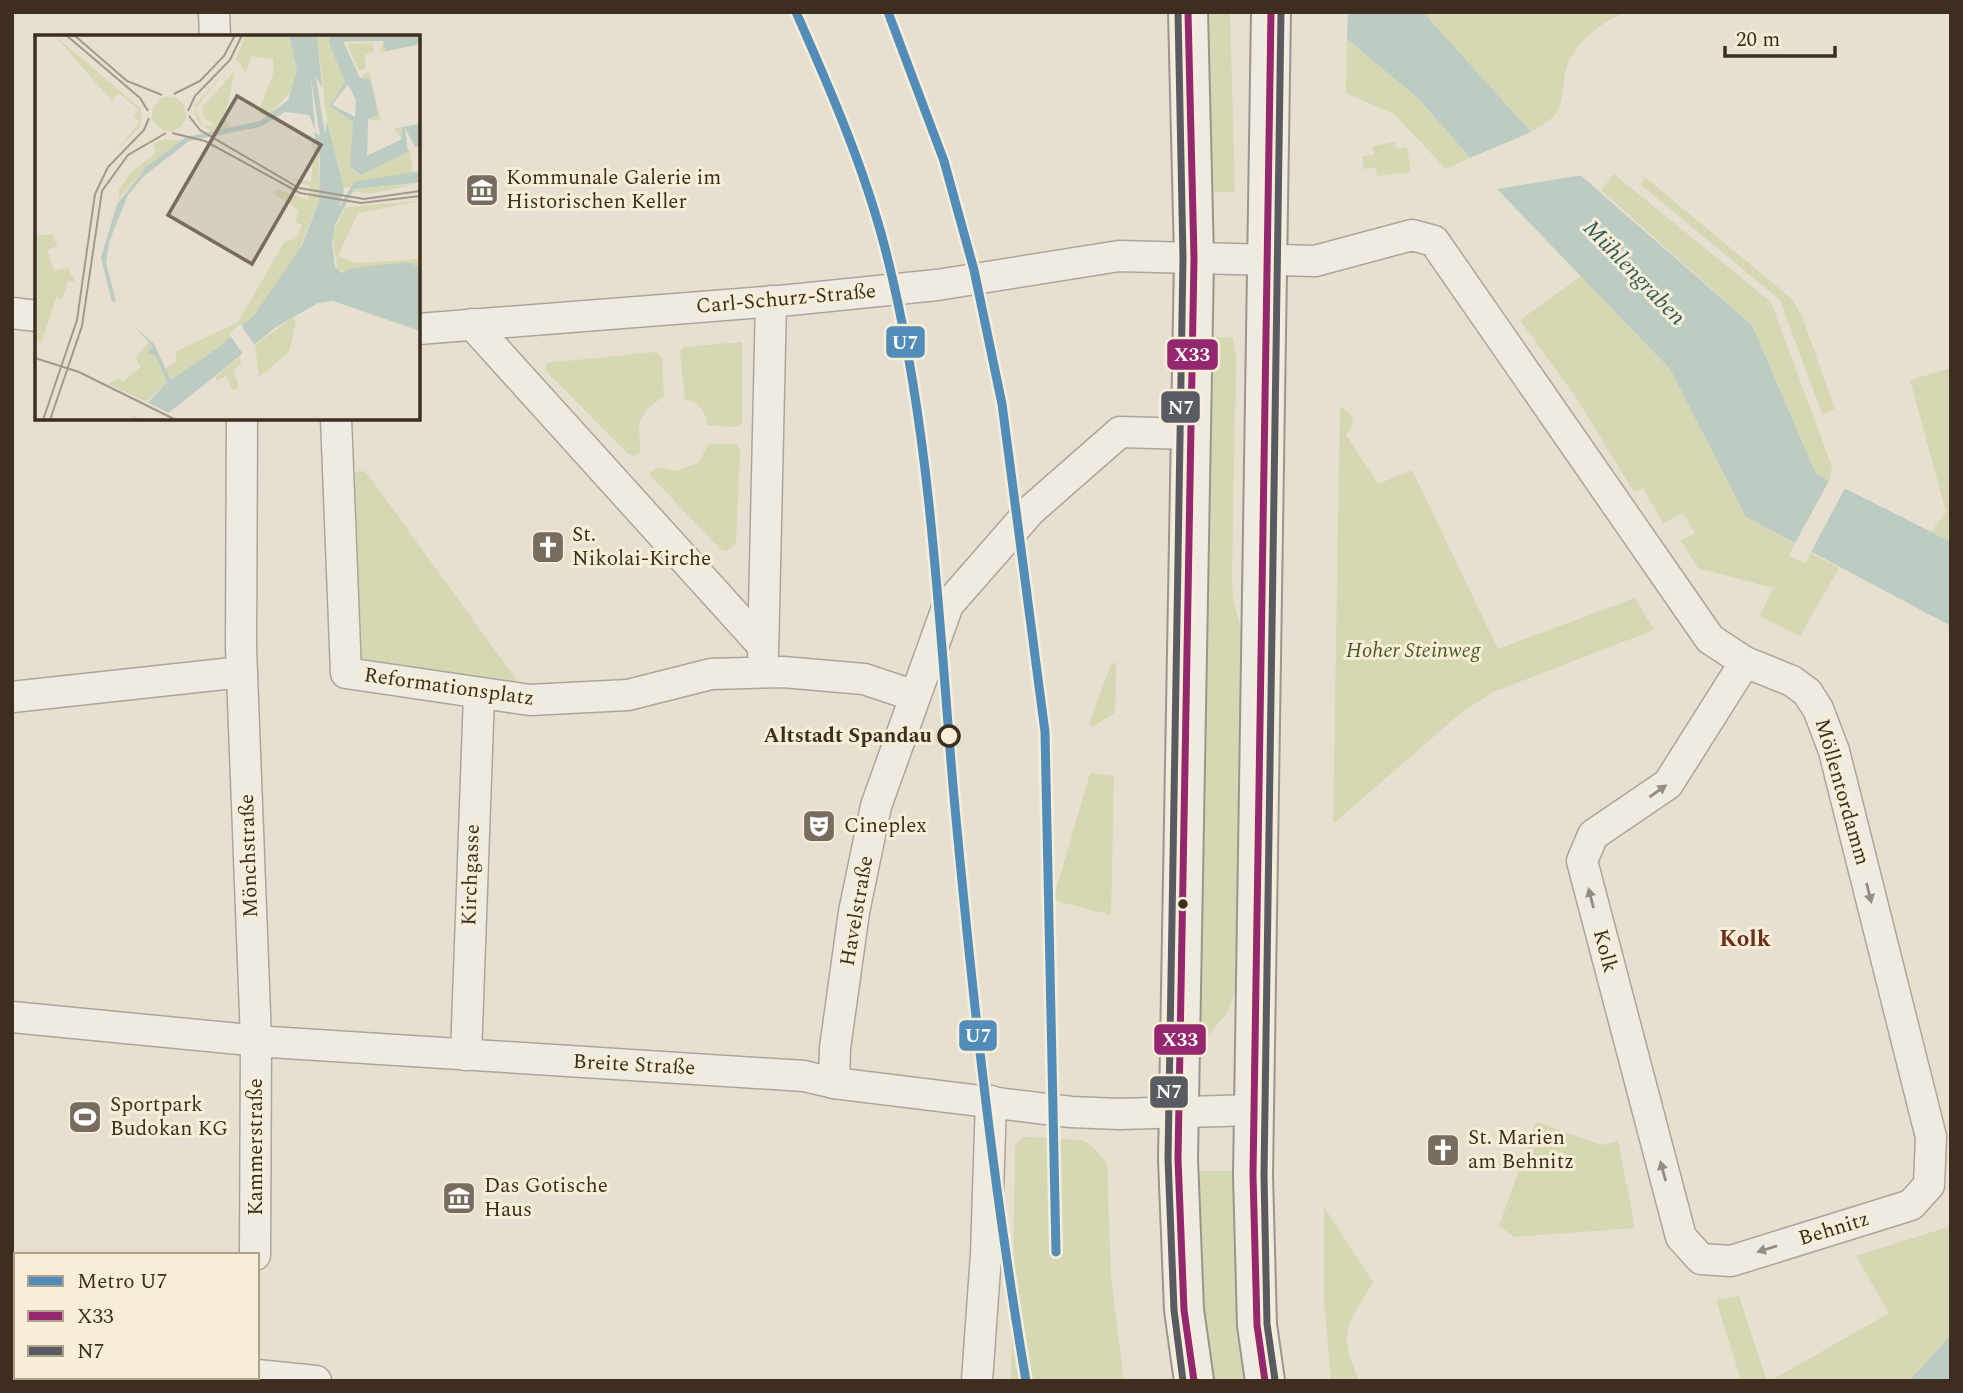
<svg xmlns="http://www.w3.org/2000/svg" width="1963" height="1393" font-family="Spectral,serif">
<rect width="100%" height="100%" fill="#e7e0d1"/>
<!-- green -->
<g fill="#d6d7b3">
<path d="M 1205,12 L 1230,12 L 1235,192 L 1211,192 Z"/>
<path d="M 1423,12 L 1625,12 C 1600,23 1571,45 1565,73 C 1562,87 1564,105 1554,116 C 1548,122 1539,127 1531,132 Z"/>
<path d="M 1347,39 L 1420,100 L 1470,158 L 1446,169 L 1394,114 L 1346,93 Z"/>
<path d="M 1395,142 L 1396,149 L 1407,147 L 1411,172 L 1377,176 L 1376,168 L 1364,169 L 1362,156 L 1374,155 L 1373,146 Z"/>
<path d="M 1614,174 L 1771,302 L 1832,467 L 1829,480 L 1816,474 L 1752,325 L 1601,190 Z"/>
<path d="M 1645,177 L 1792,299 L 1802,316 L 1835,409 L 1822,414 L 1780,300 L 1641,185 Z"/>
<path d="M 1581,276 L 1670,369 L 1746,517 L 1795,544 L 1789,556 L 1805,563 L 1811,553 L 1839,568 L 1800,636 L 1760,616 L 1773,588 L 1698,568 L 1681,541 L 1695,533 L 1683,513 L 1663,523 L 1643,488 L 1634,492 L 1577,399 L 1520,320 Z"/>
<path d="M 1209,337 L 1233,338 L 1236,356 L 1232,577 L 1233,599 L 1244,642 L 1237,986 L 1227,1013 L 1204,1041 L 1197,1037 Z"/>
<path d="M 742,342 L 742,423 L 735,427 L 707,425 C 707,412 698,402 685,399 L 680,352 L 684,347 Z"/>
<path d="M 656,352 L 662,358 L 664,396 L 648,408 L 639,423 L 640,453 L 634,456 L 628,454 L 545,370 L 546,363 Z"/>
<path d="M 1951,368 L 1951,542 L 1930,533 L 1946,512 L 1910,380 Z"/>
<path d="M 1340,406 L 1352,416 L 1353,424 L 1346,435 L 1378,484 L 1412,470 L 1498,649 L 1635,598 L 1654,630 L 1493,692 L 1461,713 L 1333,824 Z"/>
<path d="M 709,444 L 736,444 L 740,450 L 736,544 L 726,551 L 720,549 L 649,474 L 657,467 L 675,471 L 698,463 Z"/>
<path d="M 363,471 L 369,476 L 523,689 L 360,669 L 353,478 L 355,472 Z"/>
<path d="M 1116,662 L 1115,713 L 1092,727 L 1089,723 L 1111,665 Z"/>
<path d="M 1090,773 L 1114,776 L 1111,915 L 1053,900 Z"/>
<path d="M 1536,1122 L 1602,1145 L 1618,1141 L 1635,1228 L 1514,1237 L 1499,1226 Z"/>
<path d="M 1024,1137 L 1082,1140 L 1091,1145 L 1107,1163 L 1111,1277 L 1124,1381 L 1011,1381 L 1015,1145 Z"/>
<path d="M 1195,1171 L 1234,1171 L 1236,1289 L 1247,1381 L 1214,1381 L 1204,1312 Z"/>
<path d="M 1324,1207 L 1373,1282 C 1347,1328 1337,1329 1359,1381 L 1331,1381 L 1324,1299 Z"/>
<path d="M 1951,1226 L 1951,1335 L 1909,1381 L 1770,1381 L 1889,1313 L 1856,1256 Z"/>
<path d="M 1739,1296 L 1767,1381 L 1734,1381 L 1740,1377 L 1716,1300 Z"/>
</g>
<!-- water -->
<g fill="#bcccc2">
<path d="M 1322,12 L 1423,12 L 1531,132 L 1752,325 L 1816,474 L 1951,542 L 1951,626 L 1746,517 L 1670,369 L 1497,189 L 1420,100 L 1347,39 Z"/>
<path d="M 1951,1335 L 1951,1381 L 1909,1381 Z"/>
</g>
<!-- pier -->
<g fill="#e7e0d1">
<path d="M 1322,12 L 1348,12 L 1347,39 L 1336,28 Z"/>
<path d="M 1531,132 L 1556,152 L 1583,175 L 1497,189 L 1470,158 Z"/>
<path d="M 1831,477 L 1846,486 L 1809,556 L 1793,547 Z"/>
</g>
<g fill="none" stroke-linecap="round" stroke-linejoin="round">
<!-- street casing -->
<g stroke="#ada599" stroke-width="33">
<g id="street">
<path d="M 214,12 L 215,37"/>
<path d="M 12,313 L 37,316"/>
<path d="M 472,324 L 763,646"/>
<path d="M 418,329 L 790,300 L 937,285 L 1119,256 L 1315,261 L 1412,235 L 1434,241 L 1710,639 L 1745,662 L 1792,681 L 1807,692 L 1818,709 L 1834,751 L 1931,1137 L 1929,1185 L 1911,1205 L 1731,1261 L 1701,1259 L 1681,1237 L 1582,861 L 1593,835 L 1668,784 L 1745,662"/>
<path d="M 242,418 L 241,648 L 256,1040 L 255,1255"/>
<path d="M 336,418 L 346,673 L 530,700 L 628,695 L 711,674 L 783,672 L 864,679 L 915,696"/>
<path d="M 763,654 L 771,301"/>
<path d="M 12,697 L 242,672"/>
<path d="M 12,1017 L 270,1042 L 804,1076 L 834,1083 L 1071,1112 L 1119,1114 L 1254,1110"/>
<path d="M 466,1055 L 479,695"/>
<path d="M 834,1083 L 835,1048 L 854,912 L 876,806 L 948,605 L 1031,510 L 1120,432 L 1190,434"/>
<path d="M 12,1348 L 16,1349"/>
<path d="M 257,1375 L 316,1381"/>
<path d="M 977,1381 L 986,1254 L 991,1101"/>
</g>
</g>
<!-- secondary casing -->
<g stroke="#9c958a" stroke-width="42">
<g id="secondary">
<path d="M 1188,12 L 1194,258 L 1178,1159 L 1184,1310 L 1194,1381"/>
<path d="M 1265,1381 L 1257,1325 L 1253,1175 L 1271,12"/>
</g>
</g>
<!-- street -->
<use href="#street" stroke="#efebe3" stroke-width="30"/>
<!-- secondary -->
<use href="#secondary" stroke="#efebe3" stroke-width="38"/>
<!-- bus-1 casing -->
<g stroke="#f7eed8" stroke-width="12">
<g id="bus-1">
<path d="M 1188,12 L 1194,258 L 1178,1159 L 1184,1310 L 1194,1381"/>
<path d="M 1265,1381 L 1257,1325 L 1253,1175 L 1271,12"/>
</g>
</g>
<!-- bus-2 casing -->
<g stroke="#f7eed8" stroke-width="12">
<g id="bus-2">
<path d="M 1178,12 L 1183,258 L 1168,1159 L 1174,1310 L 1183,1381"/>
<path d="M 1275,1380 L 1267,1324 L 1264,1175 L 1281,12"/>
</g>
</g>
<!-- bus-1 -->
<use href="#bus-1" stroke="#95276e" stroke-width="7"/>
<!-- bus-2 -->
<use href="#bus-2" stroke="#595b62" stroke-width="7"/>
<!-- metro-1 casing -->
<g stroke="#f7eed8" stroke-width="14">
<g id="metro-1">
<path d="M 796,12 C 830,89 864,167 885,248 C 931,426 938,614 954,797 C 972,992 993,1187 1026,1381"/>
<path d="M 888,12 L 944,161 L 974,270 L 1002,404 L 1045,732 L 1056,1252"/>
</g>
</g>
<!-- metro-1 -->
<use href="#metro-1" stroke="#528dba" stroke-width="9"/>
</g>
<!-- one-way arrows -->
<defs><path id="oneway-solid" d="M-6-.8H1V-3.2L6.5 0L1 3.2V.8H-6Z" transform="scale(1.75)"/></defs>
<g fill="#968c82">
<use href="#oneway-solid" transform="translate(1658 791) rotate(-35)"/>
<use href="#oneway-solid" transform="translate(1869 893) rotate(76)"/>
<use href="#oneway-solid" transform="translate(1591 898) rotate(-104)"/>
<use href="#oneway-solid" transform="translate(1663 1171) rotate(-105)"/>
<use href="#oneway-solid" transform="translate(1767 1249) rotate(163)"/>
</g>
<!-- icons -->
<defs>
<g id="museum-square" transform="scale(1.75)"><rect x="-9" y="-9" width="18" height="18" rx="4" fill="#786c5e" stroke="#f7eed8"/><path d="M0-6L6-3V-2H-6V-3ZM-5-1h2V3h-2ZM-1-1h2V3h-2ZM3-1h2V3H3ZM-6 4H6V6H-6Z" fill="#fff"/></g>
<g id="church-square" transform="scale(1.75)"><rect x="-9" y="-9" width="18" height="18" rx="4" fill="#786c5e" stroke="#f7eed8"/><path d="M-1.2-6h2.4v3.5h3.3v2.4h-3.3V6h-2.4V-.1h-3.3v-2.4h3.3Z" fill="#fff"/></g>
<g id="theatre-square" transform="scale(1.75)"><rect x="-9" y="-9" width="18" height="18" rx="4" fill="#786c5e" stroke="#f7eed8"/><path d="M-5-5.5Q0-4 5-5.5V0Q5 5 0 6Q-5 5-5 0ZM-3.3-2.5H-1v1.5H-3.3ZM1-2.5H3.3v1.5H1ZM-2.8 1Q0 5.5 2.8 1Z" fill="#fff"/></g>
<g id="stadium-square" transform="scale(1.75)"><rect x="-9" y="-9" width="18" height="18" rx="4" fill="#786c5e" stroke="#f7eed8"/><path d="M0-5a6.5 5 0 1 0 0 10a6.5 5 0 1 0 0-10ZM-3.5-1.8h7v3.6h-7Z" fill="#fff"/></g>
</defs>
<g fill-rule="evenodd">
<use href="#museum-square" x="482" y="190"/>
<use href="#church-square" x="548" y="547"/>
<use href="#theatre-square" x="819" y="826"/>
<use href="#stadium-square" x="85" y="1117"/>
<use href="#church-square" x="1443" y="1150"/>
<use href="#museum-square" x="459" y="1198"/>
</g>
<!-- markers -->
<circle fill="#f7eed8" stroke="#3d2e20" stroke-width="3.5" cx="949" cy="736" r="10"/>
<circle fill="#3d2e20" stroke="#f7eed8" stroke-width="2.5" cx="1183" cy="904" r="6"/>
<g text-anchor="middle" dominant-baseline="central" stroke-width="6" stroke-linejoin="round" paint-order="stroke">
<!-- poi labels -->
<g font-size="21" fill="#3d2e20" stroke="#f7eed8" text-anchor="start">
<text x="506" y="178">Kommunale Galerie im<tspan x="506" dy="24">Historischen Keller</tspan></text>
<text x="572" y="535">St.<tspan x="572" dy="24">Nikolai-Kirche</tspan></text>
<text x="844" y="826">Cineplex</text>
<text x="110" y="1105">Sportpark<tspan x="110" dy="24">Budokan KG</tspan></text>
<text x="1468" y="1138">St. Marien<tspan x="1468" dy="24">am Behnitz</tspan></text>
<text x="484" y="1186">Das Gotische<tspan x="484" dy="24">Haus</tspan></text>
</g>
<!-- street labels -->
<g font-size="21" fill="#3d2e20" stroke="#f7eed8">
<text transform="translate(786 299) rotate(-5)">Carl-Schurz-Straße</text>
<text transform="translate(449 687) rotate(8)">Reformationsplatz</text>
<text transform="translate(1842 792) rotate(74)">Möllentordamm</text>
<text transform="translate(249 856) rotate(-92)">Mönchstraße</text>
<text transform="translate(471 875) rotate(-88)">Kirchgasse</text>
<text transform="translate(857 911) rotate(-80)">Havelstraße</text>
<text transform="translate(1605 951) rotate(75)">Kolk</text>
<text transform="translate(634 1065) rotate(3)">Breite Straße</text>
<text transform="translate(256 1147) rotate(-90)">Kammerstraße</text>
<text transform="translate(1834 1229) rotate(-17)">Behnitz</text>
</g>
<!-- park labels -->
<g font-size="21" font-style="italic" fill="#4d5a26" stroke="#f7eed8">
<text x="1413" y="651">Hoher Steinweg</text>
</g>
<!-- stop labels -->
<g font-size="21" font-weight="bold" fill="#3d2e20" stroke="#f7eed8" text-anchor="end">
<text x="932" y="736">Altstadt Spandau</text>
</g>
<!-- water labels -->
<g font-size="23" font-style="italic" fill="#2f5d5a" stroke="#f7eed8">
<text transform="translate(1634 273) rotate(46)">Mühlengraben</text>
</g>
<!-- neighbourhood labels -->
<g font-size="23" font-weight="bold" fill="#6b2e1e" stroke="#f7eed8">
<text x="1745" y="939">Kolk</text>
</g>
</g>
<!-- overview -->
<g transform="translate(35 35)">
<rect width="385" height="385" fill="#e7e0d1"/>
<path d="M 19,0 L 105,73 L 107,84 L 105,92 L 79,118 L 105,87 L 99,82 L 104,75 L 84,58 L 77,66 ZM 211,0 L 254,0 L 262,35 L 257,55 L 233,82 L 223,78 L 238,39 L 238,24 L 216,21 L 211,39 L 201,23 ZM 282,0 L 295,0 L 294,8 L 310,47 L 295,71 L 318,87 L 316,134 L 326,140 L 375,114 L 378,140 L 309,153 L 293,94 ZM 308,6 L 348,6 L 351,15 L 385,9 L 345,18 L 348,6 L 308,7 L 325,43 L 334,36 L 346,86 L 333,84 L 332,121 L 367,104 L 359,94 L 367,92 L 367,104 L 333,122 L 331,121 L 333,84 L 343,80 L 335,44 L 325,43 ZM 337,8 L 339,16 L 330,20 L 330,34 L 324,36 L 312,9 ZM 192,34 L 160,74 L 169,91 L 181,90 L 169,83 L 167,72 L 200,36 L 190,82 L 195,92 L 176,96 L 168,91 L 163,86 L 159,77 L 160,70 ZM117 79a17 17 0 1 1 34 0a17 17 0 1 1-34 0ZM 276,102 L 284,115 L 284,166 L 262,219 L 220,279 L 184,312 L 136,345 L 131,334 L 142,326 L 140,317 L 203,287 L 250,206 L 260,204 L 267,191 L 260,186 L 264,175 L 238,158 L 242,154 L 273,165 L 275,150 L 267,149 L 253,142 L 276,147 L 278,123 L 272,122 L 279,121 ZM 132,104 L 146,106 L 112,131 L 84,163 L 84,155 L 96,137 L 121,118 L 118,108 ZM 381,149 L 340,158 L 317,157 L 321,154 ZM 385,166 L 323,178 L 303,221 L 320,228 L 385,224 L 385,232 L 303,236 L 297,199 L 311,172 ZM 17,199 L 23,211 L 12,215 L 19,236 L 33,233 L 40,247 L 33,246 L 27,264 L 21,263 L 7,306 L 0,305 L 0,201 ZM 258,282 L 261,287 L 254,317 L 224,342 L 220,310 ZM 114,307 L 132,347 L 111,367 L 74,349 L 84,343 L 88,347 L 106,332 L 100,323 ZM 205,322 L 206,328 L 199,336 L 204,352 L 197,355 L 191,341 L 182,346 L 180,342 Z" fill="#d6d7b3"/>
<path d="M 254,0 L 282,0 L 287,53 L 281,42 L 290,99 L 292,87 L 309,154 L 304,172 L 319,147 L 385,136 L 385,147 L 381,148 L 319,154 L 300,190 L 297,207 L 300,232 L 307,238 L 314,234 L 371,227 L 385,232 L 385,296 L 298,266 L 283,268 L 241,292 L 125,385 L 97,385 L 132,347 L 121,322 L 113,317 L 117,311 L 98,290 L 119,309 L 136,345 L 184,312 L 220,279 L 267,210 L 284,166 L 285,123 L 279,97 L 285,101 L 276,43 L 280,95 L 274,80 L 250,77 L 225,92 L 154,106 L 109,141 L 93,160 L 74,207 L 71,229 L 81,266 L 77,267 L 66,223 L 82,169 L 112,131 L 151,102 L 225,86 L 253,65 L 262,35 ZM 295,0 L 385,0 L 385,9 L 351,16 L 348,6 L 308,6 L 325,43 L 335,44 L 343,80 L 333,84 L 332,121 L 367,104 L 367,92 L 385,89 L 385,112 L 380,112 L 370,93 L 373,117 L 326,140 L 315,132 L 318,87 L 295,71 L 310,47 L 294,8 ZM 313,49 L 321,65 L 320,82 L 297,70 Z" fill="#bcccc2" fill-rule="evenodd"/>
<path d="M 205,289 L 221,312 L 210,322 L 194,299 ZM 108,365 L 132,377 L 135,379 L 130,385 L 106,385 L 96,380 Z" fill="#e7e0d1"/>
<path fill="none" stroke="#a3998a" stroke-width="2" d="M 31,0 L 105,63 L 113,76M 39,0 L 92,46 L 127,60M 139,59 L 165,46 L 189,21 L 200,0M 153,76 L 160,61 L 195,25 L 207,0M 154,81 L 165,95 L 264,153 L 329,164 L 385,156M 137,98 L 170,106 L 265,158 L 326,168 L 385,161M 0,323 L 44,337 L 141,385M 8,385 L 42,285 L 60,159 L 73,132 L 109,95 L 114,83M 15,385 L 47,291 L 67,156 L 93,120 L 131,98"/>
<path fill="#786c5e" fill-opacity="0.15" stroke="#786c5e" stroke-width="3.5" d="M 202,61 L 286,110 L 217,229 L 133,180 Z"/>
<rect width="385" height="385" fill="none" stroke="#3d2e20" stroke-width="3.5"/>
</g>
<g stroke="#f7eed8" stroke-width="2.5">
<rect x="885" y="325" width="41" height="34" rx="7" fill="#528dba"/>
<rect x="1166" y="338" width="53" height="33" rx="7" fill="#95276e"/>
<rect x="1160" y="390" width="41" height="34" rx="7" fill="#595b62"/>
<rect x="958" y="1019" width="40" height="33" rx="7" fill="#528dba"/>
<rect x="1153" y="1023" width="54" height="33" rx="7" fill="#95276e"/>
<rect x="1149" y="1075" width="40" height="34" rx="7" fill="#595b62"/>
</g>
<g font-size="19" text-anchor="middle" font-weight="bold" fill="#fff">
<text x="905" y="349">U7</text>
<text x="1192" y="361">X33</text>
<text x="1181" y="414">N7</text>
<text x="978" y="1042">U7</text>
<text x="1180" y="1046">X33</text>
<text x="1169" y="1098">N7</text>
</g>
<!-- border -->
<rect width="1963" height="1393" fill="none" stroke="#3d2e20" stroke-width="28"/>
<!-- legend -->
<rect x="14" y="1253" width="245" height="126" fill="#f7eed8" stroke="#ada18e" stroke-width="2"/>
<rect x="28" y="1276" width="35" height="10" fill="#528dba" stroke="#ada18e" stroke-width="2"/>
<text x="77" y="1288" font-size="21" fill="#3d2e20">Metro U7</text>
<rect x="28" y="1311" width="35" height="10" fill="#95276e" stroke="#ada18e" stroke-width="2"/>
<text x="77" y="1323" font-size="21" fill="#3d2e20">X33</text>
<rect x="28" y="1346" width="35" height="10" fill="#595b62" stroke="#ada18e" stroke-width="2"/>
<text x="77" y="1358" font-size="21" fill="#3d2e20">N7</text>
<!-- scale -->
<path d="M1725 46v10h110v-10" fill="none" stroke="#3d2e20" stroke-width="3.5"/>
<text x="1736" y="46" font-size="21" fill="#3d2e20" stroke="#f7eed8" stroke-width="5" paint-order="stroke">20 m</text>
</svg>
